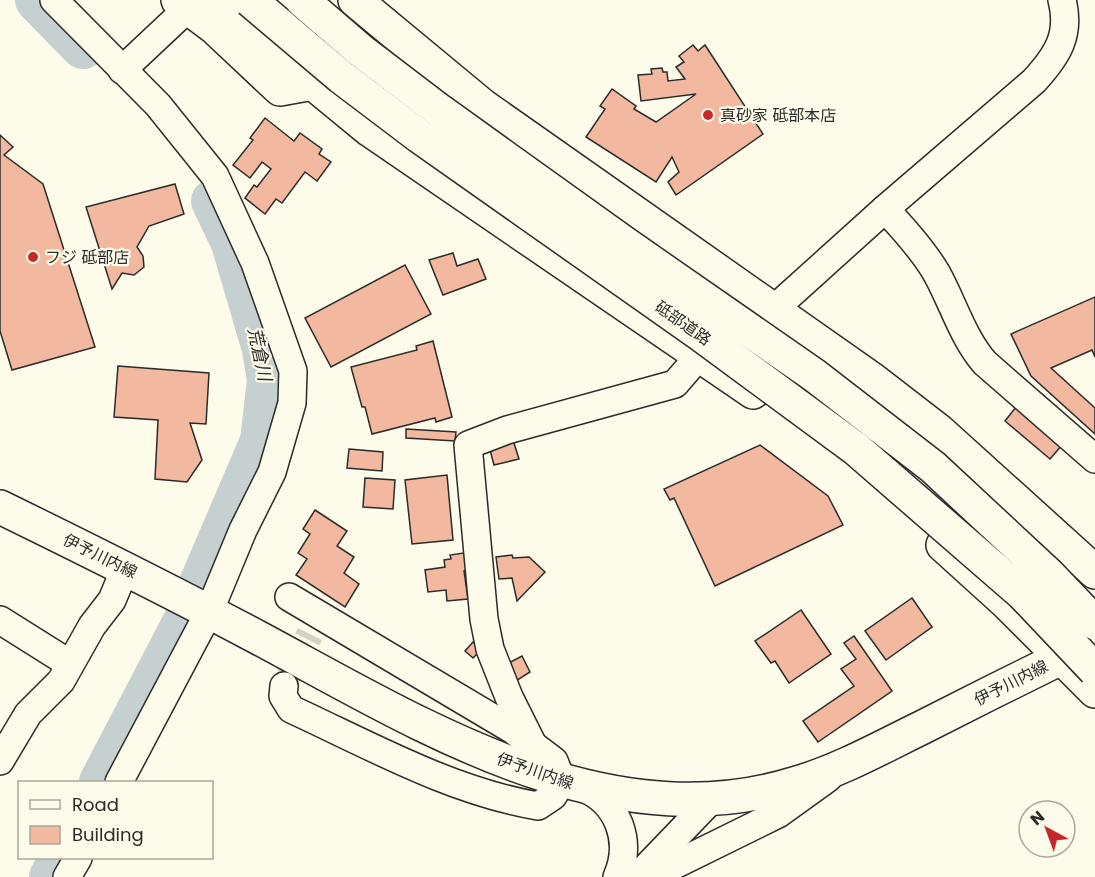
<svg xmlns="http://www.w3.org/2000/svg" width="1095" height="877" font-family="Poppins,'Noto Sans JP',sans-serif">
<rect width="100%" height="100%" fill="#fdfbea"/>
<g fill="none" stroke-linecap="round" stroke-linejoin="round">
<!-- river -->
<g stroke="#c7d0d0" stroke-width="44">
<path d="M 37,0 L 83,47"/>
<path d="M 101,782 L 184,623 L 262,441 L 269,380 L 264,349 L 233,243 L 213,201"/>
<path d="M 51,877 L 61,858"/>
</g>
</g>
<!-- building -->
<g fill="#f2b8a0" stroke="#2b2b2b" stroke-width="1.5">
<path d="M 693,45 L 698,51 L 705,45 L 763,134 L 676,195 L 668,182 L 679,172 L 672,157 L 656,182 L 586,137 L 605,109 L 600,106 L 612,89 L 636,106 L 634,109 L 656,122 L 696,94 L 641,101 L 638,75 L 652,74 L 651,69 L 662,68 L 663,72 L 667,72 L 668,81 L 685,79 L 676,67 L 684,62 L 679,56 Z"/>
<path d="M 265,118 L 294,141 L 300,133 L 322,149 L 319,154 L 331,162 L 317,181 L 305,172 L 282,203 L 276,199 L 265,214 L 245,198 L 254,185 L 257,187 L 271,169 L 262,162 L 250,178 L 233,165 L 253,140 L 250,138 Z"/>
<path d="M 0,135 L 13,147 L 4,155 L 43,184 L 95,347 L 12,370 L 0,331 Z"/>
<path d="M 175,184 L 184,214 L 149,226 L 137,247 L 143,256 L 144,267 L 134,275 L 122,273 L 112,289 L 86,207 Z"/>
<path d="M 453,253 L 457,266 L 478,259 L 486,279 L 443,295 L 429,260 Z"/>
<path d="M 405,265 L 431,314 L 331,367 L 305,318 Z"/>
<path d="M 1095,297 L 1095,357 L 1092,350 L 1051,368 L 1095,408 L 1095,434 L 1031,376 L 1011,334 Z"/>
<path d="M 433,341 L 452,417 L 436,422 L 435,418 L 372,434 L 365,407 L 362,407 L 351,367 L 417,350 L 416,346 Z"/>
<path d="M 118,366 L 209,373 L 206,424 L 190,423 L 202,460 L 187,482 L 155,479 L 158,420 L 114,417 Z"/>
<path d="M 1016,407 L 1062,445 L 1050,459 L 1005,421 Z"/>
<path d="M 406,429 L 456,432 L 455,441 L 406,438 Z"/>
<path d="M 513,440 L 519,459 L 494,465 L 489,446 Z"/>
<path d="M 760,445 L 828,496 L 843,525 L 715,586 L 674,498 L 670,500 L 664,489 Z"/>
<path d="M 349,449 L 383,452 L 382,471 L 347,468 Z"/>
<path d="M 447,475 L 453,540 L 412,544 L 405,480 Z"/>
<path d="M 365,478 L 395,480 L 393,509 L 363,507 Z"/>
<path d="M 315,510 L 347,531 L 337,546 L 354,557 L 344,573 L 359,584 L 345,607 L 296,575 L 307,559 L 298,553 L 310,534 L 303,529 Z"/>
<path d="M 470,552 L 472,570 L 464,571 L 468,599 L 447,601 L 446,590 L 428,592 L 425,570 L 445,567 L 444,560 L 451,559 L 450,555 Z"/>
<path d="M 512,555 L 513,558 L 529,557 L 545,572 L 517,601 L 512,578 L 499,579 L 496,557 Z"/>
<path d="M 912,598 L 932,627 L 886,660 L 865,631 Z"/>
<path d="M 801,610 L 831,654 L 789,683 L 775,661 L 771,663 L 755,641 Z"/>
<path d="M 854,636 L 892,691 L 818,742 L 803,721 L 854,686 L 841,669 L 856,659 L 844,643 Z"/>
<path d="M 473,642 L 481,650 L 473,658 L 465,651 Z"/>
<path d="M 522,656 L 530,672 L 516,681 L 507,664 Z"/>
</g>
<g fill="none" stroke-linecap="round" stroke-linejoin="round">
<!-- minor-tunnel -->
<path stroke="#d3d1c4" stroke-width="27" stroke-dasharray="27 14" stroke-linecap="butt" d="M 289,676 L 310,634"/>
<!-- minor casing -->
<g stroke="#2b2b2b" stroke-width="30">
<g id="minor">
<path d="M 54,0 L 158,105 L 215,176 L 255,263 L 293,371 L 292,403 L 272,472 L 243,530 L 209,612 L 119,782"/>
<path d="M 122,70 L 187,9"/>
<path d="M 885,209 C 903,228 924,251 937,274 C 953,303 963,338 985,363 L 1095,459"/>
<path d="M 773,310 L 885,209 L 1034,81 C 1057,56 1071,35 1062,0"/>
<path d="M 0,620 L 70,664"/>
<path d="M 284,686 L 283,696 L 291,709 C 371,746 451,791 538,806 L 553,796 L 562,781 L 554,761 L 513,730 L 289,597"/>
<path d="M 531,741 L 509,697 L 490,649 L 484,619 L 468,445 L 507,430 L 675,384 L 700,355"/>
<path d="M 0,761 L 28,714 L 61,681 L 92,626 L 112,600 L 125,569"/>
<path d="M 581,787 C 618,801 633,841 617,877"/>
<path d="M 638,876 L 711,800"/>
<path d="M 67,877 L 78,858"/>
<path d="M 650,877 L 778,814 L 828,778"/>
</g>
</g>
<!-- major casing -->
<g stroke="#2b2b2b" stroke-width="36">
<path id="major" d="M 0,507 C 86,549 172,592 257,637 C 420,724 605,843 797,783 C 841,770 882,747 923,727 C 980,698 1038,669 1095,641"/>
</g>
<!-- highway casing -->
<g stroke="#2b2b2b" stroke-width="36">
<g id="highway">
<path d="M 178,0 L 214,27 L 280,89 L 313,83 L 317,76"/>
<path d="M 212,0 L 370,130 L 753,392"/>
<path d="M 355,0 L 483,106 L 873,380 L 939,431 L 1095,572"/>
<path d="M 943,545 L 1007,603 L 1095,691"/>
</g>
</g>
<!-- minor -->
<use href="#minor" stroke="#fdfbea" stroke-width="27"/>
<!-- major -->
<use href="#major" stroke="#fdfbea" stroke-width="33"/>
<!-- highway -->
<use href="#highway" stroke="#fdfbea" stroke-width="33"/>
<!-- highway-bridge casing -->
<g stroke="#2b2b2b" stroke-width="36" stroke-linecap="butt">
<g id="highway-bridge">
<path d="M 250,0 L 341,77 L 419,136 L 700,334 L 856,449 L 1023,594 L 1095,670"/>
<path d="M 302,0 L 360,50 L 440,111 L 624,243 L 814,375 L 933,467 L 1048,574 L 1095,623"/>
</g>
</g>
<!-- highway-bridge -->
<use href="#highway-bridge" stroke="#fdfbea" stroke-width="33"/>
</g>
<!-- markers -->
<g fill="#c62828" stroke="#fdfbea" stroke-width="2">
<circle cx="708" cy="115" r="6"/>
<circle cx="33" cy="257" r="6"/>
</g>
<g text-anchor="middle" dominant-baseline="central" stroke-width="4.5" stroke-linejoin="round" paint-order="stroke">
<!-- poi labels -->
<g font-size="16" fill="#2b2b2b" stroke="#fdfbea" text-anchor="start">
<text x="720" y="115">真砂家 砥部本店</text>
<text x="45" y="257">フジ 砥部店</text>
</g>
<!-- street labels -->
<g font-size="16" fill="#2b2b2b" stroke="#fdfbea">
<text transform="translate(683 323) rotate(35)">砥部道路</text>
<text transform="translate(100 556) rotate(26)">伊予川内線</text>
<text transform="translate(1011 683) rotate(-27)">伊予川内線</text>
<text transform="translate(535 771) rotate(19)">伊予川内線</text>
</g>
<!-- water labels -->
<g font-size="18" font-style="italic" fill="#2b2b2b" stroke="#fdfbea">
<text transform="translate(260 354) rotate(78)">荒倉川</text>
</g>
</g>
<!-- legend -->
<rect x="18" y="781" width="195" height="78" fill="#fdfbea" stroke="#a9a89e" stroke-width="1.5"/>
<rect x="30" y="800" width="30" height="9" fill="#fdfbea" stroke="#a9a89e" stroke-width="1.5"/>
<text x="72" y="811" font-size="18" fill="#2b2b2b">Road</text>
<rect x="30" y="826" width="30" height="18" fill="#f2b8a0" stroke="#a9a89e" stroke-width="1.5"/>
<text x="72" y="841" font-size="18" fill="#2b2b2b">Building</text>
<!-- north arrow -->
<g transform="translate(1047 829) rotate(319)"><circle r="28" fill="#fdfbea" stroke="#a9a89e" stroke-width="1.5"/>
<path d="M0-4.5L10 22L0 15L-10 22Z" fill="#c62828"/>
<text y="-9" font-size="16" font-weight="bold" text-anchor="middle" fill="#2b2b2b">N</text>
</g>
</svg>
